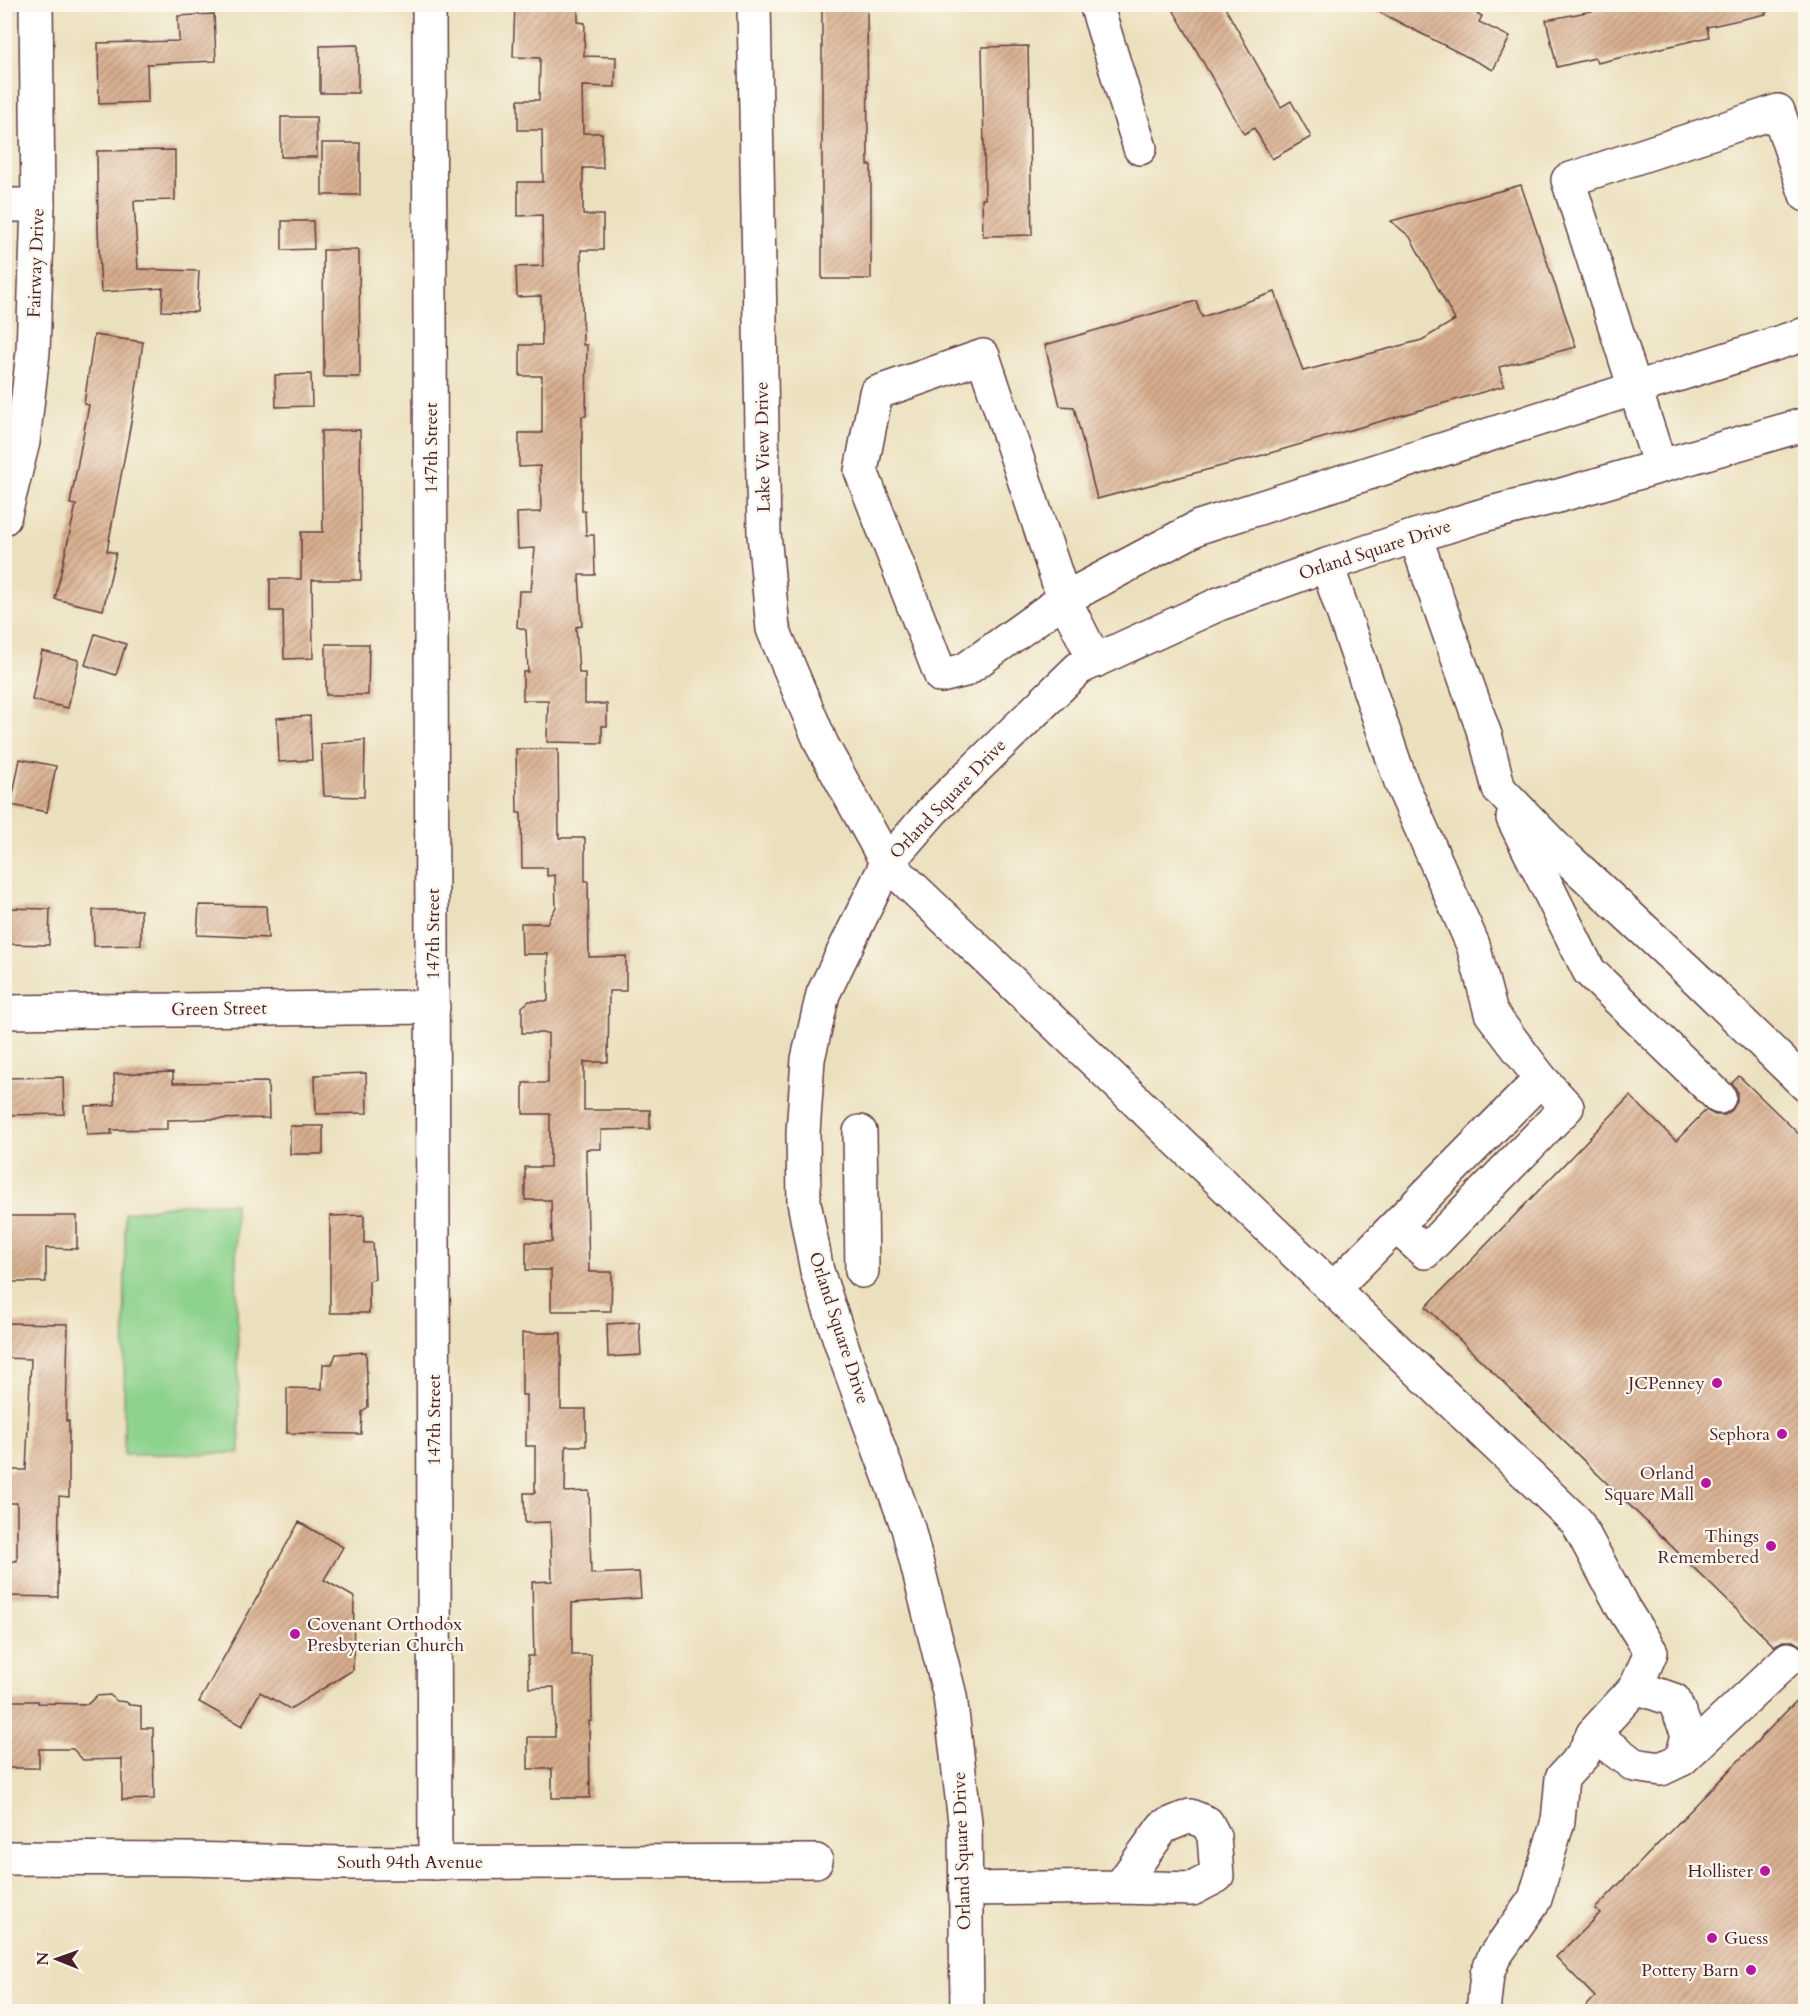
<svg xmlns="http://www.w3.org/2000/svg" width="1810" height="2016" font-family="Cardo,serif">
<defs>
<pattern id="building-hatch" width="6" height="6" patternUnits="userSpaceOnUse" patternTransform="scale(1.5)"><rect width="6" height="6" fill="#d7ad8d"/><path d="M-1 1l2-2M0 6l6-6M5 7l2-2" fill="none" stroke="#b08c73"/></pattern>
</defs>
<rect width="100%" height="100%" fill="#fbf7ec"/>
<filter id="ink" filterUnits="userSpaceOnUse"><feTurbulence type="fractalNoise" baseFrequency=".0167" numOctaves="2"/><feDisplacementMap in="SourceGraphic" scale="12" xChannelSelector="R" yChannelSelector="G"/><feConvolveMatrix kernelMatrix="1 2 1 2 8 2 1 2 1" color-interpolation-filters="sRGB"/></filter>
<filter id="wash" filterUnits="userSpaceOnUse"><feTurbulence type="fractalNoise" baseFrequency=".008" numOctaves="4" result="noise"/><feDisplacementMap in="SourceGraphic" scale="24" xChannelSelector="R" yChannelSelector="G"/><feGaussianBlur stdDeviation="1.35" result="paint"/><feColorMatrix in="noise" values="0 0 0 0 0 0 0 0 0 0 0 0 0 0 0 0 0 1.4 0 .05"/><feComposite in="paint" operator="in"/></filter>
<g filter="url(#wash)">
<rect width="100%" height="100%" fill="#ebe0bd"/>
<!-- green -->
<path fill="#8dd28c" stroke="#6c785c" stroke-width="1.5" d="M 235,1203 L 240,1453 L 124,1455 L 125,1213 L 181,1204 Z"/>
<g id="blocks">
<!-- building -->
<g fill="url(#building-hatch)">
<path d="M 515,4 L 578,4 L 578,22 L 585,23 L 584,56 L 616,57 L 615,87 L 582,86 L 583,133 L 602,133 L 603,168 L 583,168 L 583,215 L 603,215 L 603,250 L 581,250 L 583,345 L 587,345 L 586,416 L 582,416 L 582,511 L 585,511 L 586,535 L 594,535 L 595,575 L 579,575 L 582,626 L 576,627 L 579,673 L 585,673 L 585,704 L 607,704 L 607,726 L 602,726 L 602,743 L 547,742 L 548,700 L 523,700 L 523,672 L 528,672 L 526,630 L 517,627 L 519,591 L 531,591 L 535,548 L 518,549 L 517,513 L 541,512 L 540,466 L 519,467 L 519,433 L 542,433 L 542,376 L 520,376 L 520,345 L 542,345 L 541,296 L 517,297 L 516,267 L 543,266 L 542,215 L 518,216 L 518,182 L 543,182 L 542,130 L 518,130 L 518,100 L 539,100 L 540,58 L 513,57 Z"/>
<path d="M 822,4 L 867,4 L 868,165 L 871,165 L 871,279 L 822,279 Z"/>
<path d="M 1170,4 L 1223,4 L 1281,107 L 1291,101 L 1311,137 L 1272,159 L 1254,128 L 1244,134 Z"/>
<path d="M 1363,4 L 1460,4 L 1482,16 L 1479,22 L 1510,37 L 1493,70 Z"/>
<path d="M 1627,4 L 1765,4 L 1766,14 L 1707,27 L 1709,37 L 1597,63 L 1595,58 L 1557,67 L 1546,20 Z"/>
<path d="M 214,14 L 216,61 L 147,64 L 148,102 L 99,104 L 98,43 L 179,41 L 178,16 Z"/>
<path d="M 358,45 L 358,93 L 320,93 L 320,46 Z"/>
<path d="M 1028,46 L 1032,235 L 983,236 L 982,199 L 985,199 L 982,47 Z"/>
<path d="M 281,117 L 316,117 L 317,157 L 281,157 Z"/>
<rect x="322" y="143" width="38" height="52"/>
<path d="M 175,150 L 175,200 L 134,201 L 138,269 L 199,271 L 197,312 L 162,311 L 163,288 L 101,292 L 98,230 L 97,151 Z"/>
<path d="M 1521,185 L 1576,347 L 1499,367 L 1504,386 L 1263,455 L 1097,499 L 1074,407 L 1060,406 L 1045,345 L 1196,301 L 1202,317 L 1275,292 L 1303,371 L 1422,340 L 1455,320 L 1410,237 L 1391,221 Z"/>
<path d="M 282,221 L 313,221 L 314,249 L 282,250 Z"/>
<path d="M 323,250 L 359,250 L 360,377 L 324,377 Z"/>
<path d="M 94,335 L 143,342 L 132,417 L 107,551 L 116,553 L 103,610 L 55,599 L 76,505 L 70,504 L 89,405 L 84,404 Z"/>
<path d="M 311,374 L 312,406 L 276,407 L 275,375 Z"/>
<path d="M 360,430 L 361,580 L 312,580 L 313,658 L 284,659 L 283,611 L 270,611 L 270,579 L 301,579 L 301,532 L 323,532 L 321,431 Z"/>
<path d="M 95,634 L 126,644 L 116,675 L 85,665 Z"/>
<path d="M 326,644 L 369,644 L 368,695 L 326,695 Z"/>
<path d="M 42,651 L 79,660 L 68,708 L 32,700 Z"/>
<path d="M 310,716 L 312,760 L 279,762 L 277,718 Z"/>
<path d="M 365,740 L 364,797 L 324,796 L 321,744 Z"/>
<path d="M 516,749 L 558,749 L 559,838 L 585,838 L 585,881 L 588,881 L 589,957 L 626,956 L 626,991 L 609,991 L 608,1062 L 584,1062 L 584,1110 L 650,1110 L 650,1129 L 601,1130 L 601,1149 L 586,1149 L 589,1272 L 612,1272 L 611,1311 L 551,1311 L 551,1270 L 526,1270 L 526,1242 L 552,1242 L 551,1200 L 525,1200 L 525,1167 L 550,1167 L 550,1114 L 523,1114 L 523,1083 L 548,1083 L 548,1033 L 522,1033 L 522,1007 L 529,1001 L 548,1001 L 548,954 L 522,954 L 521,923 L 547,923 L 556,907 L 555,875 L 547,876 L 547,868 L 522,868 L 521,813 L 517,813 Z"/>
<path d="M 20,759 L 56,766 L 47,812 L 11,805 Z"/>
<path d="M 199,905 L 266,906 L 268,938 L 197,935 Z"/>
<path d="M 4,908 L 50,909 L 49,945 L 4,944 Z"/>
<path d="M 93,910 L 141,910 L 141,945 L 94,946 Z"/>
<path d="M 173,1072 L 173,1083 L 268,1082 L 269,1118 L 167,1120 L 167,1129 L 111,1130 L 112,1134 L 87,1135 L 85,1106 L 115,1105 L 114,1074 Z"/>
<path d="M 366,1073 L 367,1113 L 316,1114 L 315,1075 Z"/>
<path d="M 1739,1076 L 1806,1141 L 1806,1653 L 1801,1646 L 1793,1641 L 1783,1641 L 1774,1646 L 1426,1307 L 1630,1096 L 1676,1141 L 1706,1110 L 1715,1115 L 1725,1115 L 1732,1110 L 1737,1101 L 1737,1091 L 1732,1083 Z"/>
<path d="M 63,1077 L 64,1114 L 4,1115 L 4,1078 Z"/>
<rect x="290" y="1126" width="33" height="28"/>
<path d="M 364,1215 L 364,1243 L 373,1243 L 375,1279 L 369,1281 L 369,1313 L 330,1313 L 330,1216 Z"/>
<path d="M 7,1216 L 77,1216 L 77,1249 L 46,1248 L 46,1282 L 4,1282 L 4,1238 L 7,1238 Z"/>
<path d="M 639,1322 L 641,1355 L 608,1357 L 607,1324 Z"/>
<path d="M 4,1323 L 68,1324 L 66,1421 L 69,1421 L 69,1497 L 59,1496 L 58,1597 L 4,1596 L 4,1561 L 17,1561 L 17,1503 L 4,1503 L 4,1470 L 26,1470 L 31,1359 L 4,1358 Z"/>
<path d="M 522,1333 L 561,1333 L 561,1409 L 586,1409 L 586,1446 L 566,1446 L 565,1492 L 589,1491 L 591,1574 L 639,1572 L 641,1598 L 572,1603 L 572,1655 L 591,1655 L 592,1721 L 589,1721 L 590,1798 L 552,1798 L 552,1769 L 528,1769 L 528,1737 L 555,1737 L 554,1687 L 529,1688 L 528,1656 L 534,1656 L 532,1582 L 552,1581 L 550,1522 L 525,1523 L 524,1493 L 535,1493 L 535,1446 L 526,1446 L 526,1395 L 522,1395 Z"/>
<path d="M 366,1352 L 368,1407 L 362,1412 L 361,1434 L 287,1433 L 287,1388 L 322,1389 L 323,1364 L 332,1364 L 336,1354 Z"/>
<path d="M 299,1522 L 343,1547 L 324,1580 L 354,1597 L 353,1670 L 290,1709 L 260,1692 L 242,1726 L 199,1702 Z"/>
<path d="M 1806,1691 L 1806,2012 L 1581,2012 L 1595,1997 L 1556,1957 L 1600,1913 L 1595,1909 Z"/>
<path d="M 110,1695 L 117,1701 L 126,1702 L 130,1705 L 141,1706 L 141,1728 L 153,1728 L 154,1799 L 122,1800 L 122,1759 L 83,1760 L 73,1749 L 39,1749 L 39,1768 L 4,1768 L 4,1701 L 38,1701 L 38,1703 L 88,1704 L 96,1696 Z"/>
</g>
</g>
</g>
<g filter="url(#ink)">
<use href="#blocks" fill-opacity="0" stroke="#623c41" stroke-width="1.5"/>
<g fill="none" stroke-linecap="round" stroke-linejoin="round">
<!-- minor casing -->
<g stroke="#623c41" stroke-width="36">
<g id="minor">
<path d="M 429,4 L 435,1863"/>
<path d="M 754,4 L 764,534 L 773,629 L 822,745 L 887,863 L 1577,1522 L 1623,1608 L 1651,1652 L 1636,1687 L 1593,1734 L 1583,1755 L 1562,1778 L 1558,1821 L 1535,1899 L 1494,1957 L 1487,1974 L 1483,2012"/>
<path d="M 1096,4 L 1140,148"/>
<path d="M 4,205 L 38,205"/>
<path d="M 1660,466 L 1568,180 L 1778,111 L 1806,195"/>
<path d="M 4,518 L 23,442 L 33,352 L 38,205 L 36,4"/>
<path d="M 1415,536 L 1486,738 L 1499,789 L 1557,849 L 1699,981 L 1806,1085"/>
<path d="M 1327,565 L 1402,785 L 1473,945 L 1491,1013 L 1541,1079 L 1333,1289"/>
<path d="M 1095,661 L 1064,599 L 983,356 L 876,393 L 861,471 L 941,676 L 965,670 L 1064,599 L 1199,527 L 1806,334"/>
<path d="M 1513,818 L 1589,971 L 1719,1097"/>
<path d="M 4,1012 L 433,1007"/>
<path d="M 860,1132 L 862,1271"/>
<path d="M 1396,1226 L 1425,1252 L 1567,1107 L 1541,1079"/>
<path d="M 1593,1734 L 1634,1765 L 1661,1769 L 1682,1759 L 1688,1734 L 1674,1700 L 1636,1687"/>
<path d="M 1682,1759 L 1788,1659"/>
<path d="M 4,1858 L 187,1859 L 342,1863 L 816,1861"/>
<path d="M 965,1889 L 1120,1887 L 1192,1889 L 1217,1876 L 1214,1836 L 1207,1823 L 1190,1816 L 1163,1827 L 1120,1887"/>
<path d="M 967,2012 L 965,1822 L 950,1696 L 908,1528 L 846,1358 L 817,1271 L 804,1202 L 803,1133 L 808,1059 L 823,994 L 887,863 L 933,810 L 1079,668 L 1219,604 L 1327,565 L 1415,536 L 1487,514 L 1558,496 L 1806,424"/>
</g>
</g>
<!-- minor -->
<use href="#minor" stroke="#fff" stroke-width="33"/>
</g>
</g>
<!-- markers -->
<g fill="#b5179e" stroke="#fbf7ec" stroke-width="2">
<circle cx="1717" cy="1383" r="6"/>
<circle cx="1782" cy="1434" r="6"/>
<circle cx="1706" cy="1483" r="6"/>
<circle cx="1771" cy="1546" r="6"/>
<circle cx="295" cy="1634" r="6"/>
<circle cx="1765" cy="1871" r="6"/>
<circle cx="1712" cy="1938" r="6"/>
<circle cx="1751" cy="1970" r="6"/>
</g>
<g text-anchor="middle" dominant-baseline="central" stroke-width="4.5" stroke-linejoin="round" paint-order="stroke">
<!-- street labels -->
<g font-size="18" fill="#4a1f2b" stroke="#fbf7ec">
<text transform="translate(36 263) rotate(-88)">Fairway Drive</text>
<text transform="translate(763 447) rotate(-91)">Lake View Drive</text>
<text transform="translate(431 448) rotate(-90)">147th Street</text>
<text transform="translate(1375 550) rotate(-18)">Orland Square Drive</text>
<text transform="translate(948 799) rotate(-46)">Orland Square Drive</text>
<text transform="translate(433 934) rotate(-90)">147th Street</text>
<text transform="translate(219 1009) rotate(-1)">Green Street</text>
<text transform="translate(839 1328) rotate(72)">Orland Square Drive</text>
<text transform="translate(434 1420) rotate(-90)">147th Street</text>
<text transform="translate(962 1851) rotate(-92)">Orland Square Drive</text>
<text x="410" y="1862">South 94th Avenue</text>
</g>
<!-- poi labels -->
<g font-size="18" fill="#4a1f2b" stroke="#fbf7ec" text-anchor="end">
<text x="1705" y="1383">JCPenney</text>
<text x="1770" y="1434">Sephora</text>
<text x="1694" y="1473">Orland<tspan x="1694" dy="21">Square Mall</tspan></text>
<text x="1759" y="1536">Things<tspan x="1759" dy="21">Remembered</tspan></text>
<text x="307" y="1624" text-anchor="start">Covenant Orthodox<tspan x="307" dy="21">Presbyterian Church</tspan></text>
<text x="1753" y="1871">Hollister</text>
<text x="1724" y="1938" text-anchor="start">Guess</text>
<text x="1739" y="1970">Pottery Barn</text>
</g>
</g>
<!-- margin -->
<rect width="1810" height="2016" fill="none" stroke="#fbf7ec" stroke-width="24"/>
<!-- north arrow -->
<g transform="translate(57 1959) rotate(271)" stroke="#fbf7ec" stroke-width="4.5" paint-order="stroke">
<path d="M0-4.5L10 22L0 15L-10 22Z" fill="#4a1f2b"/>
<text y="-9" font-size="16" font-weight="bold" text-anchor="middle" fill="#4a1f2b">N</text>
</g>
</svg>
